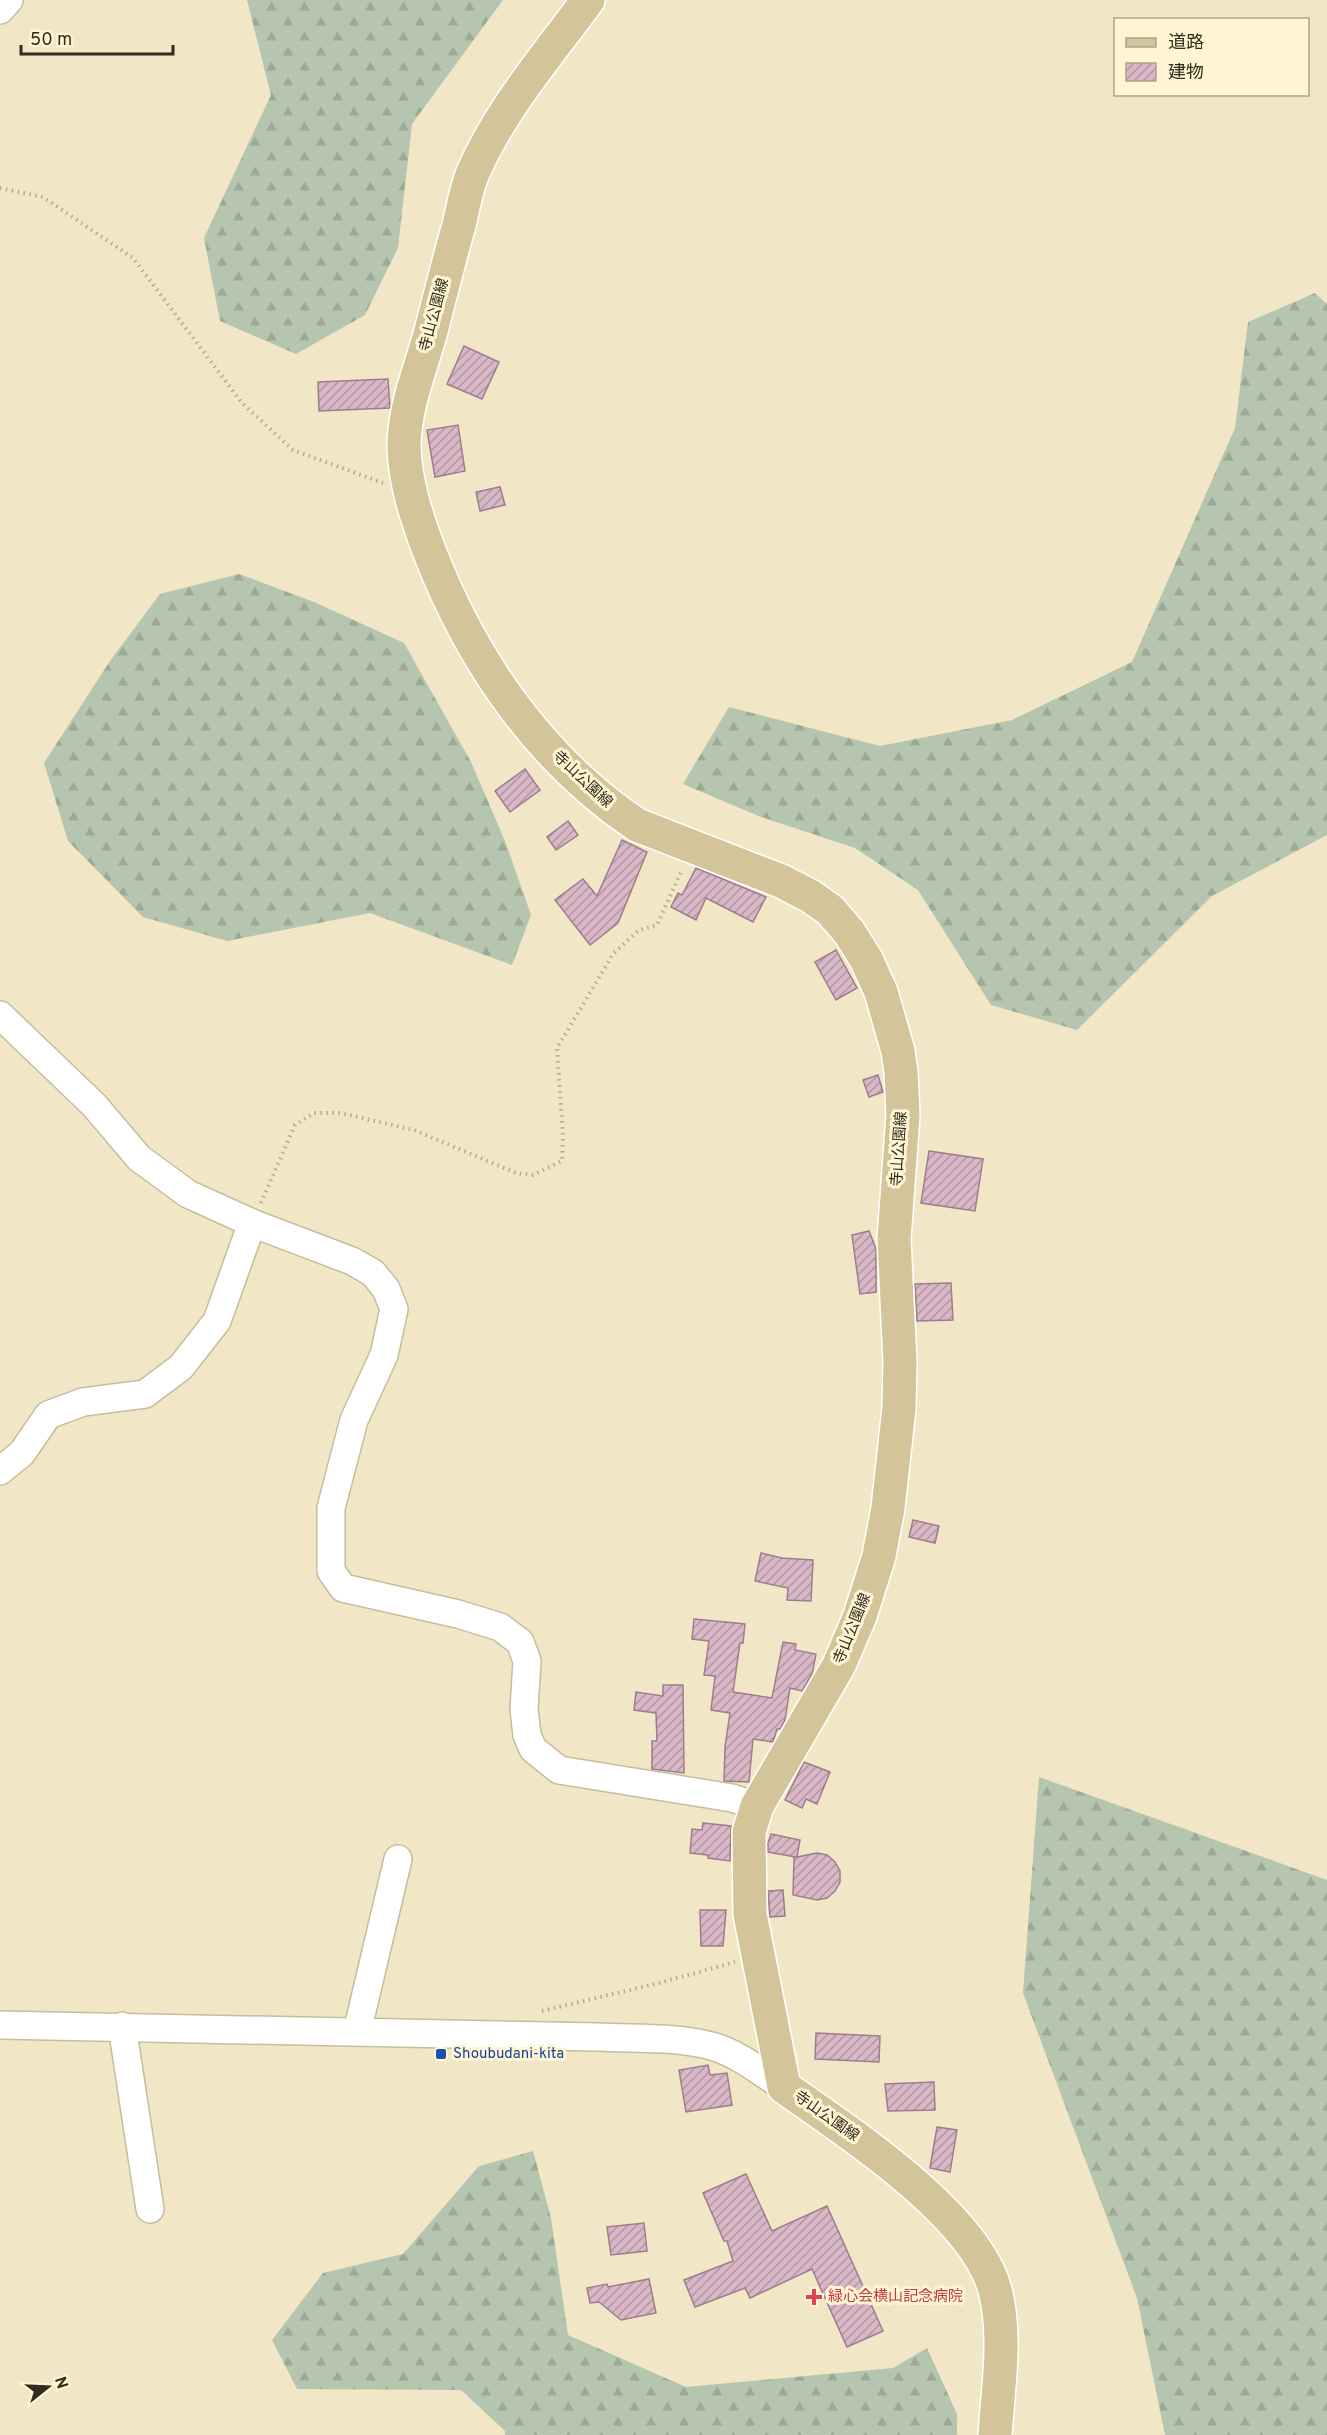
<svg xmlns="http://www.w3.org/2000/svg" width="1327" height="2435" font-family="Overpass,'Noto Sans JP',sans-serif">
<defs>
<pattern id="forest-firs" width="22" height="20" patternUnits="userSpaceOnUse" patternTransform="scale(1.5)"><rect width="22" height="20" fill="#b5c5af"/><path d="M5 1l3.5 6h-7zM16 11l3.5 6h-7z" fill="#9ca996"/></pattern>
<pattern id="building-hatch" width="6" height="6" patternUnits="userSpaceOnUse" patternTransform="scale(1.5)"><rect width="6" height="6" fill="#dab7c7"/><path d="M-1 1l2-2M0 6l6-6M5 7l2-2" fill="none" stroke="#b195a1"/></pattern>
</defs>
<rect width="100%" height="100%" fill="#f1e7c6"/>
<!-- forest -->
<g fill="url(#forest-firs)">
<path d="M 247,0 L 503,0 L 412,124 L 398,248 L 365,315 L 296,354 L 220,321 L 204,238 L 271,95 Z"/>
<path d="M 1315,293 L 1327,304 L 1327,835 L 1212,896 L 1077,1030 L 991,1005 L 918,890 L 855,848 L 761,817 L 683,784 L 729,707 L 880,746 L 1012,720 L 1132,662 L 1235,428 L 1248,322 Z"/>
<path d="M 239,574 L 314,602 L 404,643 L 471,762 L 505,841 L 531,915 L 512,965 L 370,913 L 227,941 L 143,917 L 68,841 L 44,763 L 110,661 L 160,594 Z"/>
<path d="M 1039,1777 L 1327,1880 L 1327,2435 L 1165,2435 L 1137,2298 L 1023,1993 Z"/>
<path d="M 533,2151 L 551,2218 L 568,2335 L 686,2387 L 893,2368 L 927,2348 L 957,2414 L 957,2435 L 505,2435 L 505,2431 L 461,2390 L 297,2389 L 272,2340 L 323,2273 L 403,2254 L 479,2166 Z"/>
</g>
<!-- building -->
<g fill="url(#building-hatch)" stroke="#9d7d8c" stroke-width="1.5">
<path d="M 464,346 L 499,362 L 482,399 L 447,384 Z"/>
<path d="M 388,379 L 390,408 L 319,411 L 318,382 Z"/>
<path d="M 458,425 L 465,471 L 435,477 L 427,430 Z"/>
<path d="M 500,487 L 505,505 L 480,511 L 476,492 Z"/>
<path d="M 525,769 L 540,790 L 510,812 L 495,791 Z"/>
<path d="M 568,821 L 578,835 L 556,850 L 547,837 Z"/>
<path d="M 622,840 L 647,852 L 618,923 L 590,945 L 555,900 L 583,879 L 597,896 Z"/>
<path d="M 696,868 L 766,897 L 753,922 L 706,898 L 696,920 L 671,907 L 678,893 L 682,895 Z"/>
<path d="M 836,950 L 857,988 L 836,1000 L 815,962 Z"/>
<path d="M 878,1075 L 883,1092 L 869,1097 L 863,1080 Z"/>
<path d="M 929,1151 L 983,1159 L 975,1211 L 921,1203 Z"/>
<path d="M 869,1231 L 876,1249 L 876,1292 L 860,1294 L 852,1235 Z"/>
<path d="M 951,1283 L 953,1320 L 917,1321 L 915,1284 Z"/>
<path d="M 913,1520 L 939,1526 L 935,1543 L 909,1537 Z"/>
<path d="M 761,1553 L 782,1558 L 813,1560 L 811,1601 L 787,1600 L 788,1588 L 755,1581 Z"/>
<path d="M 694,1619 L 745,1624 L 743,1643 L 740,1643 L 733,1692 L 772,1698 L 783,1642 L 796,1644 L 795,1650 L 816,1654 L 812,1674 L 802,1691 L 790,1688 L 785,1720 L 780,1729 L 777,1729 L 773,1742 L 753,1739 L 749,1782 L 724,1781 L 725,1747 L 730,1713 L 711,1710 L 715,1676 L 704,1675 L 709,1641 L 692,1639 Z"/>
<path d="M 663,1685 L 683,1685 L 684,1773 L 652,1769 L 652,1741 L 657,1741 L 656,1713 L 634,1710 L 636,1692 L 663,1696 Z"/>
<path d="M 804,1762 L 830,1772 L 817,1804 L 806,1799 L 802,1808 L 785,1800 Z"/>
<path d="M 703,1823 L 731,1826 L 730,1861 L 708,1858 L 708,1855 L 690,1853 L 692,1829 L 702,1830 Z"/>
<path d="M 771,1834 L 800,1840 L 797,1857 L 817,1853 L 827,1855 L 835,1862 L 840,1871 L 840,1882 L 835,1891 L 827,1898 L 817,1900 L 793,1895 L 794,1857 L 796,1857 L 768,1852 L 768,1843 Z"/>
<path d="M 783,1890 L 785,1916 L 770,1917 L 768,1891 Z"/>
<path d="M 700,1910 L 726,1910 L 723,1946 L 701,1946 Z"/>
<path d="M 816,2033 L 880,2036 L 879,2062 L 815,2059 Z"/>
<path d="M 708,2065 L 710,2075 L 727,2073 L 732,2105 L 686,2112 L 679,2070 Z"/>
<path d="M 934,2082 L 935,2110 L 888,2111 L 885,2084 Z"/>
<path d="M 937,2127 L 957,2130 L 950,2172 L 930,2168 Z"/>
<path d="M 746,2174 L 772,2231 L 827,2206 L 883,2331 L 847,2347 L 812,2269 L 750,2298 L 745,2288 L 695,2307 L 684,2280 L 733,2261 L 727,2241 L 724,2241 L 703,2193 Z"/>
<path d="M 644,2223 L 647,2251 L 611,2255 L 607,2227 Z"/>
<path d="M 649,2279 L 656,2313 L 621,2320 L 599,2302 L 590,2303 L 587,2288 L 607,2284 L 608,2287 Z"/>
</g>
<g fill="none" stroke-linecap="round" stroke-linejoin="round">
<!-- minor casing -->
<g stroke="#c6bd9d" stroke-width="30">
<g id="minor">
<path d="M 0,10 L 9,0"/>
<path d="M 0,1015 L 94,1105 L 139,1158 L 188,1194 L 252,1223 L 352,1261 L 373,1273 L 386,1289 L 394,1309 L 384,1355 L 354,1420 L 331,1508 L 331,1571 L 343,1588 L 458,1614 L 500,1627 L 520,1642 L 527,1661 L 524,1709 L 527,1735 L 533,1749 L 559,1770 L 732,1798 L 757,1806"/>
<path d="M 0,1471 L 22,1453 L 48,1415 L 83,1402 L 145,1394 L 181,1367 L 217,1321 L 252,1223"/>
<path d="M 0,2025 L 598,2037 C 636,2039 678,2036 715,2047 C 740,2055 762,2073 784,2087"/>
<path d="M 122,2026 L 150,2209"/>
<path d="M 357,2032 L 398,1859"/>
</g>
</g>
<!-- major casing -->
<g stroke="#fff" stroke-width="36">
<path id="major" d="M 588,0 C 547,56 499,111 472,175 C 466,190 463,209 459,225 C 449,260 440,296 431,331 C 421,368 404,407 404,447 C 405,483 417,519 430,553 C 472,661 540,760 637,825 L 781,881 L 810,896 L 830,910 L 849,932 L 866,959 L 881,992 L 898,1051 L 901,1072 L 903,1115 L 894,1239 L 900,1361 L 899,1408 L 888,1508 L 879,1556 L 860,1616 L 839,1665 L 757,1806 L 749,1832 L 750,1914 L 784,2087 C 846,2131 975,2214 995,2290 C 1007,2336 998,2388 995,2435"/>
</g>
<!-- path -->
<g stroke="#b4ac91" stroke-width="4" stroke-dasharray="1.5 4.5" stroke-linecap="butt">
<path d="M 0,188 L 43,197 L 133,258 L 242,403 L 293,450 L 383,483"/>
<path d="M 261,1203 L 295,1125 L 314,1113 L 340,1113 L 414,1130 L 516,1173 L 533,1175 L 562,1161 L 563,1136 L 557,1048 L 613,954 L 639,930 L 657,925 L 682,870"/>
<path d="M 542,2011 L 659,1983 L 735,1962"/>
</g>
<!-- minor -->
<use href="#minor" stroke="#fff" stroke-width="27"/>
<!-- major -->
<use href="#major" stroke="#d3c49a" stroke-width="33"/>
</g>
<!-- markers -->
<rect fill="#1a4fb4" stroke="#fff5d3" stroke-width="2" x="435" y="2048" width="12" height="12" rx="3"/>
<path fill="#e0444e" stroke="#fff5d3" stroke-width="2" d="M811 2288h6v6h6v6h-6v6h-6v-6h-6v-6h6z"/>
<g text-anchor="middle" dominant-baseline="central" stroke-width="6" stroke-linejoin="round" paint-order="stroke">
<!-- street labels -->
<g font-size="15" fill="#302c1f" stroke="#fff5d3">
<text transform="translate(435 315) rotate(-75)">寺山公園線</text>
<text transform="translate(582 780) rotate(43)">寺山公園線</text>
<text transform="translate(900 1149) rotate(-86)">寺山公園線</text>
<text transform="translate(853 1629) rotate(-68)">寺山公園線</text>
<text transform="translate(826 2117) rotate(35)">寺山公園線</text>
</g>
<!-- transit labels -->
<g font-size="15" fill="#164399" stroke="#fff5d3" text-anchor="start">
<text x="453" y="2054">Shoubudani-kita</text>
</g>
<!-- health labels -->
<g font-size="15" fill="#be3a42" stroke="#fff5d3" text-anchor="start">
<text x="828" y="2297">緑心会横山記念病院</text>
</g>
</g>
<!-- legend -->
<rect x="1114" y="18" width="195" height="78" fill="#fff5d3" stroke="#aca58b" stroke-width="1.5"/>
<rect x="1126" y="38" width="30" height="9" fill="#d3c49a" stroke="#aca58b" stroke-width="1.5"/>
<text x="1168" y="48" font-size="18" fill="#302c1f">道路</text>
<rect x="1126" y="63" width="30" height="18" fill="url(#building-hatch)" stroke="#aca58b" stroke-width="1.5"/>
<text x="1168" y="78" font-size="18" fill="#302c1f">建物</text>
<!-- north arrow -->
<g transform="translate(48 2387) rotate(72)" stroke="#fff5d3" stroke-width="4.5" paint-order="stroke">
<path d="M0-4.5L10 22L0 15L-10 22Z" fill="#302c1f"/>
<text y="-9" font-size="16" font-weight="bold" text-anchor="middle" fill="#302c1f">N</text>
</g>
<!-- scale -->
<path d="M21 45v9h152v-9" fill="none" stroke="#302c1f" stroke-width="3"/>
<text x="30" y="45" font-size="18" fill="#302c1f" stroke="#fff5d3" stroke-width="4.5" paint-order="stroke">50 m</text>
</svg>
